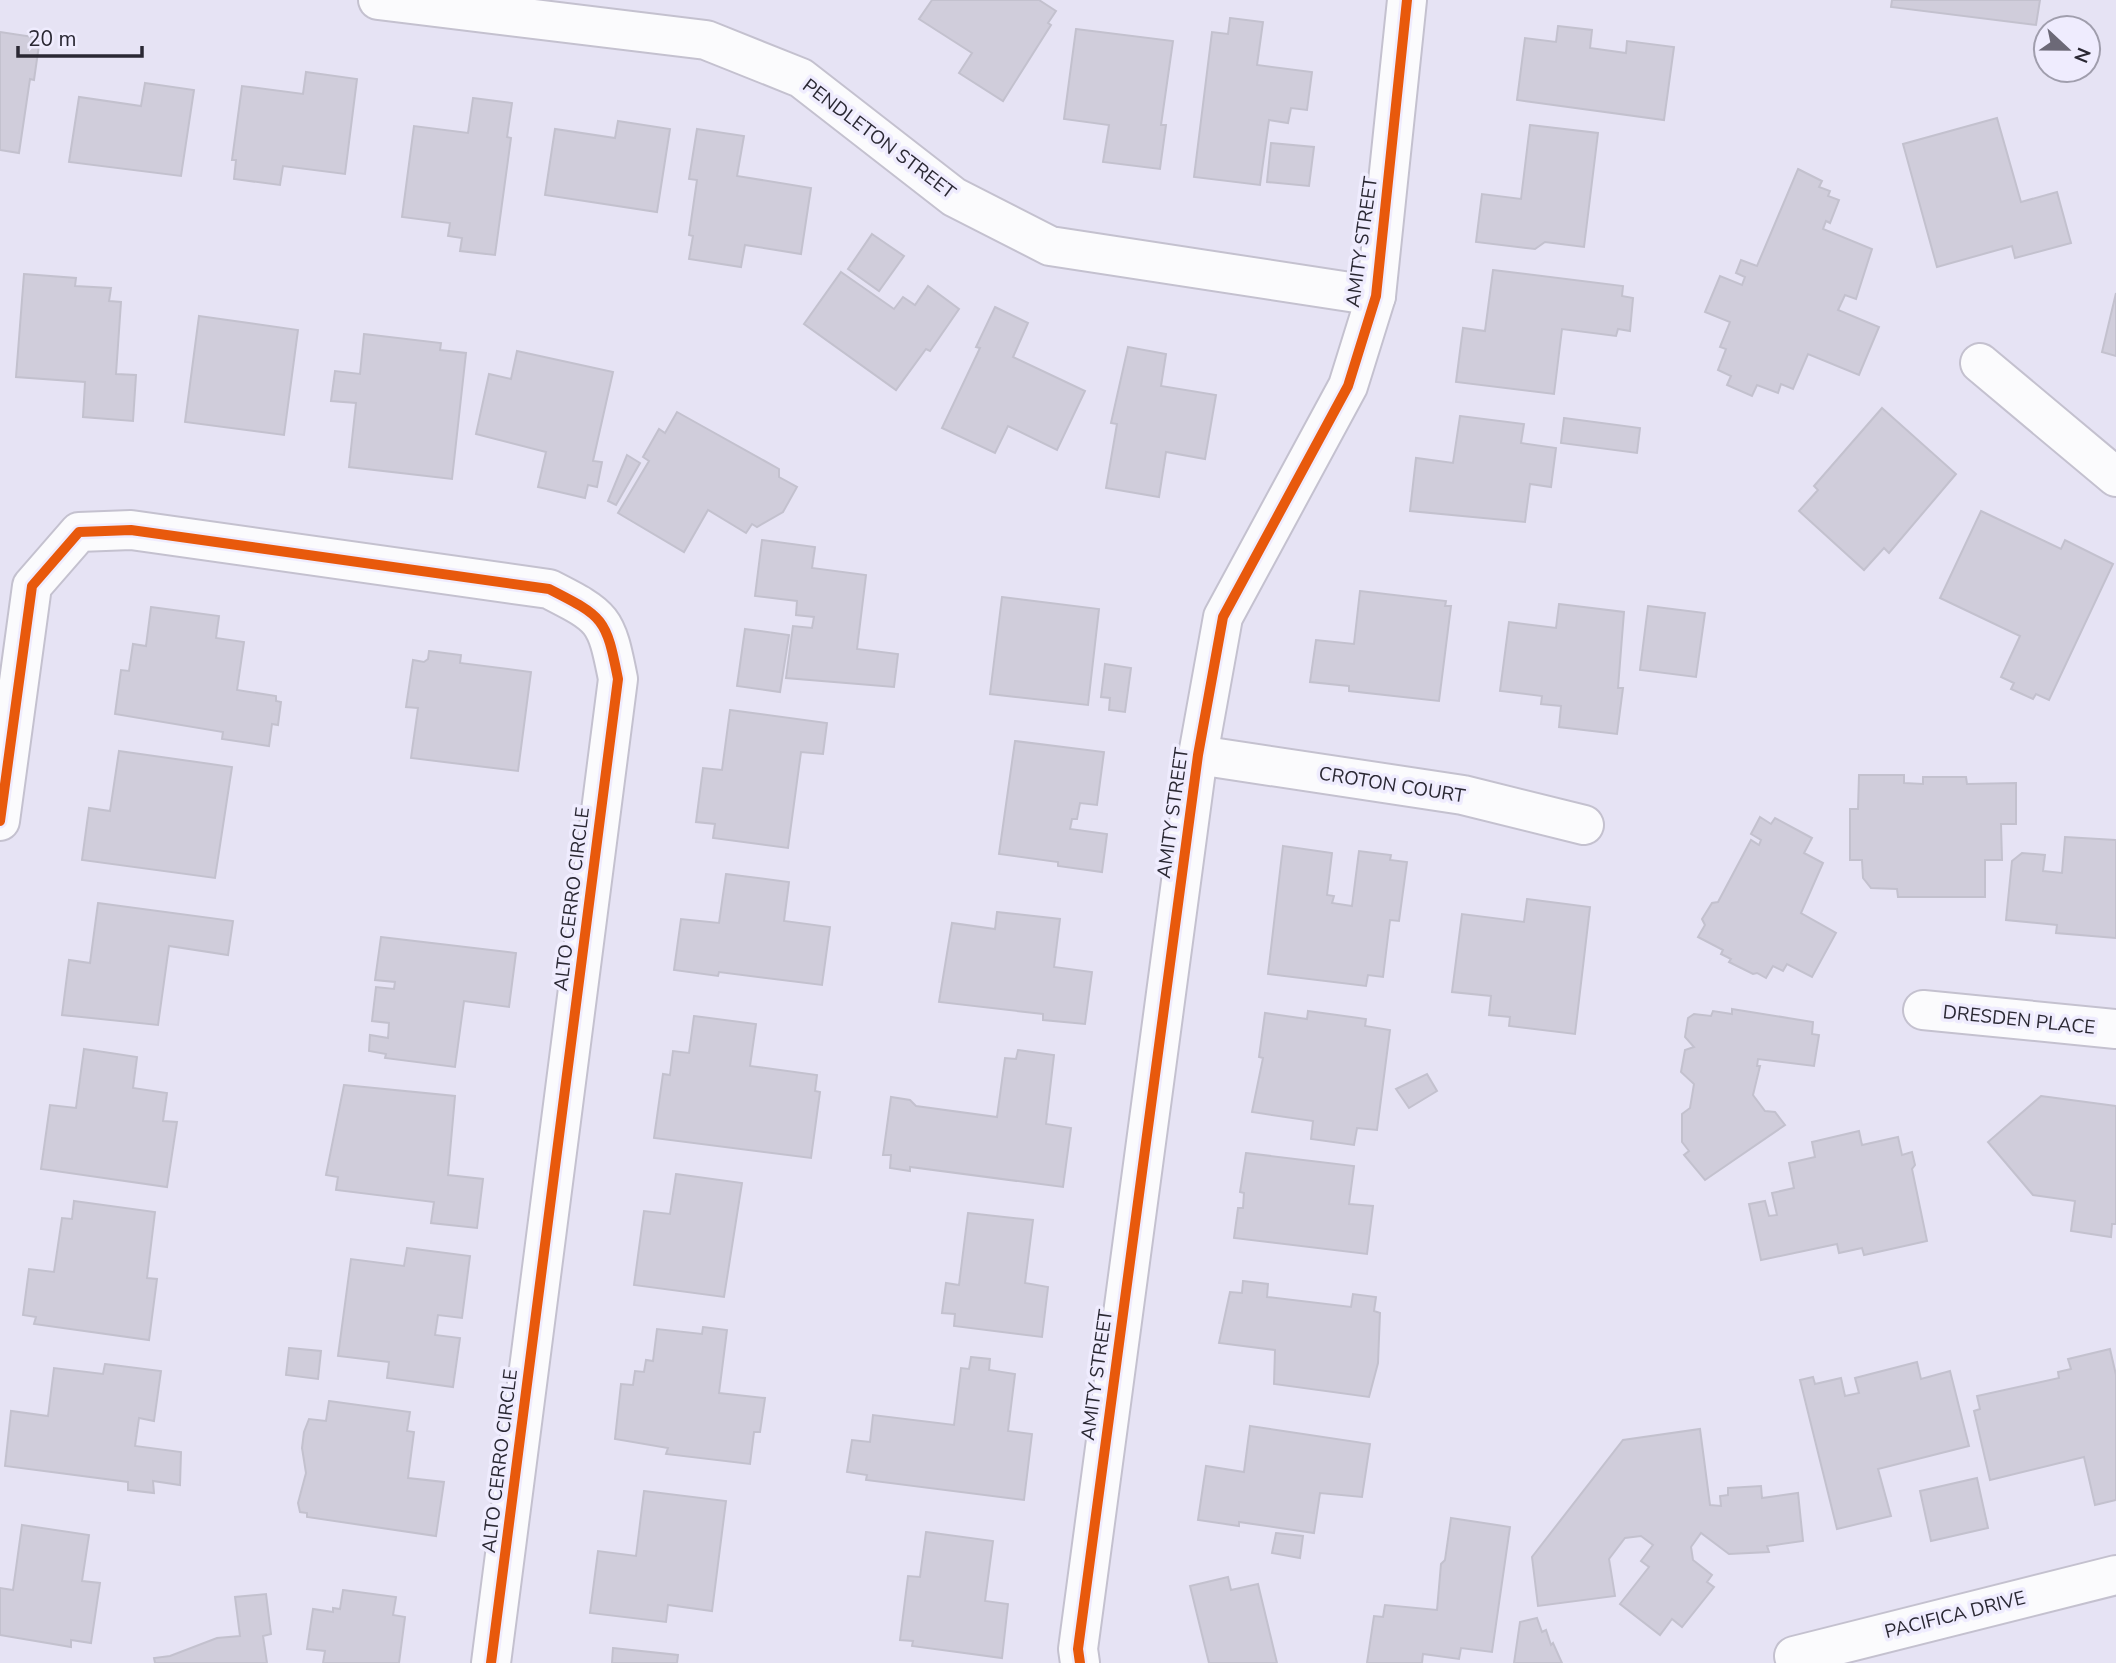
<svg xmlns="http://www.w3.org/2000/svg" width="2116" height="1663" font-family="'Nunito Sans',sans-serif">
<rect width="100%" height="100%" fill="#e6e3f4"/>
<!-- building -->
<g fill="#d0cddb" stroke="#c3c1ce" stroke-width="2">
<path d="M 932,0 L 1039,0 L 1056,11 L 1048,23 L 1051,25 L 1003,101 L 959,73 L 972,53 L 919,19 Z"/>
<path d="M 1892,0 L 2040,0 L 2036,25 L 1891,7 Z"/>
<path d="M 1230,18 L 1263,22 L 1257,65 L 1312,72 L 1307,110 L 1291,108 L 1288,123 L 1269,120 L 1260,185 L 1194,177 L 1212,32 L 1228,34 Z"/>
<path d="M 1558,26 L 1592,30 L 1590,48 L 1626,53 L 1627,41 L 1674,47 L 1664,120 L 1517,100 L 1525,38 L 1556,42 Z"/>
<path d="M 1076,29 L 1173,41 L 1161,125 L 1166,125 L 1160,169 L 1103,162 L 1109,125 L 1064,119 Z"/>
<path d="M 0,32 L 40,38 L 34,80 L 30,79 L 19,153 L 0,150 Z"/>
<path d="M 306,72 L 357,79 L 345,174 L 283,166 L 280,185 L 234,179 L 236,160 L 232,160 L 242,86 L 303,94 Z"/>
<path d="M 145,83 L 194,90 L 181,176 L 69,162 L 79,97 L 141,106 Z"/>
<path d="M 473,98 L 512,103 L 507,137 L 511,138 L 495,255 L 460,251 L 462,238 L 448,236 L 450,223 L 402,217 L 414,126 L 468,133 Z"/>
<path d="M 1997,118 L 2021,202 L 2057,192 L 2071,243 L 2015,258 L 2012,246 L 1937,267 L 1903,144 Z"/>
<path d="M 618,121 L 670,129 L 657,212 L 545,195 L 555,129 L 615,138 Z"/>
<path d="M 1530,125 L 1598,133 L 1584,247 L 1545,242 L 1535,249 L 1476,242 L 1482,194 L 1521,199 Z"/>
<path d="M 697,129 L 744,136 L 737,176 L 811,188 L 801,254 L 745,245 L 741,267 L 689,259 L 693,236 L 689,235 L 697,180 L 689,179 Z"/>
<path d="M 1271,143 L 1314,147 L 1309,186 L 1267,182 Z"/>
<path d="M 1798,169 L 1822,181 L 1819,187 L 1830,191 L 1828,196 L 1839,200 L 1830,223 L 1826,221 L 1823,229 L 1872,249 L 1856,299 L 1845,295 L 1838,310 L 1879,327 L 1859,375 L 1808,354 L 1793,389 L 1781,384 L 1778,393 L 1757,385 L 1752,396 L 1727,385 L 1731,376 L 1718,370 L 1726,349 L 1720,347 L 1730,322 L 1705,312 L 1720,276 L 1742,285 L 1745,277 L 1736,273 L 1741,260 L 1757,266 Z"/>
<path d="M 872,234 L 904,256 L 879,291 L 848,269 Z"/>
<path d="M 1493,270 L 1623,286 L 1622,296 L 1633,298 L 1630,331 L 1618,329 L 1616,336 L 1562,329 L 1554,394 L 1456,382 L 1463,328 L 1485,331 Z"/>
<path d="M 841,272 L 894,309 L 903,297 L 915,305 L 928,286 L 959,309 L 930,351 L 926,349 L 896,390 L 804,324 Z"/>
<path d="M 24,274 L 76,278 L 75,286 L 111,288 L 109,301 L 121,302 L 116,374 L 136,375 L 133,421 L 83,417 L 85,382 L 16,377 Z"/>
<path d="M 2116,293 L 2116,356 L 2102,352 Z"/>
<path d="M 995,307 L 1028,323 L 1013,357 L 1085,391 L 1057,450 L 1008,426 L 995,453 L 942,428 L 980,348 L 976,347 Z"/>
<path d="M 199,316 L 298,330 L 284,435 L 185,422 Z"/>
<path d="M 364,334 L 441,343 L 440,350 L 466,353 L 452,479 L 349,467 L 356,403 L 331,401 L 335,371 L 360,374 Z"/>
<path d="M 1128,347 L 1166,354 L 1161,386 L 1216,395 L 1205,459 L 1166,452 L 1159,497 L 1106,488 L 1117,424 L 1111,423 Z"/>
<path d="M 517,351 L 613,372 L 593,461 L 602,462 L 597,487 L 588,485 L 585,498 L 538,487 L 546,452 L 476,434 L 489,374 L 511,379 Z"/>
<path d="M 1882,408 L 1956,474 L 1889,553 L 1884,548 L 1864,570 L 1799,511 L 1818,490 L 1814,486 Z"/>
<path d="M 677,412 L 779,469 L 779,477 L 797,487 L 783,512 L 757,527 L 752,524 L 746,533 L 708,510 L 684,552 L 618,513 L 649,461 L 643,457 L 659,429 L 665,433 Z"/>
<path d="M 1460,416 L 1524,424 L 1521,443 L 1556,448 L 1551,487 L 1530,484 L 1525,522 L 1410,511 L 1416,458 L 1453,463 Z"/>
<path d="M 1564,418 L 1640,428 L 1637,453 L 1561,443 Z"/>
<path d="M 627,455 L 640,463 L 616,505 L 608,501 Z"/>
<path d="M 1981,511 L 2061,549 L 2065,540 L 2113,564 L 2049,700 L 2036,694 L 2033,699 L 2011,689 L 2014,683 L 2001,677 L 2020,636 L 1940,598 Z"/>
<path d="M 762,540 L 815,547 L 812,568 L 866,575 L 857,649 L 898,654 L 894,687 L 786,678 L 793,626 L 812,628 L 814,617 L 796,615 L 797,601 L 755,596 Z"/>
<path d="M 1360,591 L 1446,601 L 1445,606 L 1451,606 L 1439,701 L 1349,691 L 1349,686 L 1310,682 L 1316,640 L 1354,644 Z"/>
<path d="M 1002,597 L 1099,609 L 1088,705 L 990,694 Z"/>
<path d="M 1559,604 L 1624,612 L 1618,688 L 1623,688 L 1617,734 L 1559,727 L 1561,706 L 1541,704 L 1542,696 L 1500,691 L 1509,622 L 1556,628 Z"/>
<path d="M 1648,606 L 1705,613 L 1696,677 L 1640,670 Z"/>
<path d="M 151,607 L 219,616 L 216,638 L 244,642 L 237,690 L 276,696 L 276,701 L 281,702 L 278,725 L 272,724 L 269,746 L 222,739 L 223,732 L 115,714 L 121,670 L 129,671 L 133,644 L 146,646 Z"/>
<path d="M 745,629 L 789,635 L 780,692 L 737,686 Z"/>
<path d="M 429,651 L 461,655 L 460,663 L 531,672 L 518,771 L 411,758 L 418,708 L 406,707 L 413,660 L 424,662 L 428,659 Z"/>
<path d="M 1105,664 L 1131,668 L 1125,712 L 1109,710 L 1110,698 L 1101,697 Z"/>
<path d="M 730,710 L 827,723 L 823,754 L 801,752 L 788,848 L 713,838 L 715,824 L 696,822 L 703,768 L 722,770 Z"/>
<path d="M 1015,741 L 1104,752 L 1097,805 L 1080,803 L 1077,819 L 1072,819 L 1070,829 L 1107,834 L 1102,872 L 1058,866 L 1058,862 L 999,854 Z"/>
<path d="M 119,751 L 232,767 L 215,878 L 82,860 L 89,808 L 110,811 Z"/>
<path d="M 1859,775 L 1904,775 L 1904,783 L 1923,784 L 1923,777 L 1966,777 L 1967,784 L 2016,783 L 2016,824 L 2001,824 L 2002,860 L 1985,860 L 1985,897 L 1898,897 L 1897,889 L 1871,888 L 1863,878 L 1862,860 L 1850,860 L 1850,809 L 1858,809 Z"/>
<path d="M 1760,817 L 1771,824 L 1775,818 L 1812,838 L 1804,853 L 1823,863 L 1801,913 L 1836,933 L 1812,977 L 1787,964 L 1783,971 L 1773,966 L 1766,978 L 1757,973 L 1753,974 L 1729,962 L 1731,959 L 1721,954 L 1723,950 L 1698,937 L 1705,925 L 1702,919 L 1712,903 L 1718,902 L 1751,840 L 1759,845 L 1761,840 L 1751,834 Z"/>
<path d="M 2065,837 L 2116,840 L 2116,938 L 2056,933 L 2057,925 L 2006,920 L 2012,861 L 2022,853 L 2045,855 L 2043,871 L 2062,873 Z"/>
<path d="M 1283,846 L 1332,853 L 1327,895 L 1334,896 L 1332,903 L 1352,906 L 1359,851 L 1391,855 L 1390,860 L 1407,862 L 1399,921 L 1390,920 L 1383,977 L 1368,975 L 1366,986 L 1268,974 Z"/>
<path d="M 726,874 L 789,882 L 784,921 L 830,927 L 822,985 L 719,972 L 718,976 L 674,970 L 681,919 L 719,923 Z"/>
<path d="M 1527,899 L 1590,907 L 1575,1034 L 1509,1026 L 1510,1017 L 1489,1015 L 1491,996 L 1452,992 L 1462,914 L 1524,922 Z"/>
<path d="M 98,903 L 233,921 L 228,955 L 169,946 L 158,1025 L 62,1015 L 69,960 L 90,963 Z"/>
<path d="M 997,912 L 1060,919 L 1054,967 L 1092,972 L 1085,1024 L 1043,1020 L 1043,1014 L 939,1002 L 952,923 L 995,929 Z"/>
<path d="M 381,937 L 516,953 L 509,1007 L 464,1001 L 455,1067 L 385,1058 L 386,1054 L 369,1051 L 370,1035 L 388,1038 L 389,1023 L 372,1021 L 376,987 L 394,989 L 395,982 L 375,980 Z"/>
<path d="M 1732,1009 L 1813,1022 L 1812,1034 L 1819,1035 L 1814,1066 L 1758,1059 L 1757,1066 L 1760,1066 L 1753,1095 L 1765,1111 L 1775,1112 L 1785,1125 L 1705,1180 L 1684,1155 L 1689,1151 L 1682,1142 L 1682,1114 L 1690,1108 L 1694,1084 L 1681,1072 L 1685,1050 L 1694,1047 L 1685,1037 L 1688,1018 L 1694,1014 L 1711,1016 L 1713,1011 L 1732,1014 Z"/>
<path d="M 1308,1011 L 1366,1019 L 1365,1026 L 1390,1030 L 1377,1130 L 1357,1128 L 1354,1145 L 1311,1139 L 1313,1121 L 1252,1112 L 1263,1058 L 1259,1057 L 1265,1013 L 1307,1019 Z"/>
<path d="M 694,1016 L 756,1024 L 750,1066 L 817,1075 L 815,1091 L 820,1092 L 811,1158 L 654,1138 L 663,1074 L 670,1075 L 673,1051 L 689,1053 Z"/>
<path d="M 84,1049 L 137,1057 L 133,1088 L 167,1093 L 163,1121 L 177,1122 L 167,1187 L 41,1169 L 50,1105 L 76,1108 Z"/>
<path d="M 1018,1050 L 1054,1055 L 1046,1124 L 1071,1128 L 1063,1187 L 910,1167 L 910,1171 L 890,1168 L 891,1155 L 883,1155 L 891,1097 L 910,1100 L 916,1106 L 997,1117 L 1005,1058 L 1016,1059 Z"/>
<path d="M 1427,1074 L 1437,1091 L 1409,1108 L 1396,1089 Z"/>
<path d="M 344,1085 L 455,1096 L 448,1175 L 483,1179 L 477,1228 L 431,1223 L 434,1202 L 336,1190 L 338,1177 L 326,1175 Z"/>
<path d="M 2041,1096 L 2116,1106 L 2116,1224 L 2112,1224 L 2111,1237 L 2071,1231 L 2075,1201 L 2033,1195 L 1988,1142 Z"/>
<path d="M 1859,1131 L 1862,1145 L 1898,1137 L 1902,1155 L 1912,1152 L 1915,1165 L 1912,1169 L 1927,1241 L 1864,1255 L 1862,1248 L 1839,1253 L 1837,1244 L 1761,1260 L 1749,1204 L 1765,1201 L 1769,1216 L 1777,1215 L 1772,1193 L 1794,1188 L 1789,1163 L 1815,1157 L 1812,1142 Z"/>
<path d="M 1246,1153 L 1354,1166 L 1349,1204 L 1373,1206 L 1367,1254 L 1234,1238 L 1238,1208 L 1243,1208 L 1244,1193 L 1240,1192 Z"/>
<path d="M 676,1174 L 742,1183 L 724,1297 L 634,1285 L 644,1211 L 670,1214 Z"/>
<path d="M 74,1201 L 155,1212 L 147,1278 L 157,1279 L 149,1340 L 34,1324 L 36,1317 L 23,1315 L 29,1269 L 54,1272 L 62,1218 L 72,1219 Z"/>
<path d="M 968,1213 L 1033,1220 L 1025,1283 L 1048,1287 L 1042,1337 L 954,1326 L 955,1314 L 942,1313 L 946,1283 L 959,1285 Z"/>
<path d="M 407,1248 L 470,1256 L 462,1318 L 438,1315 L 435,1335 L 460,1338 L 453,1387 L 387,1378 L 389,1362 L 338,1356 L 351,1259 L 404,1266 Z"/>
<path d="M 1243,1281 L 1268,1284 L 1267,1297 L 1351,1307 L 1353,1294 L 1376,1297 L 1374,1311 L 1380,1313 L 1378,1363 L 1369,1397 L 1274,1384 L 1275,1350 L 1219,1343 L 1230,1292 L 1242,1293 Z"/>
<path d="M 703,1327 L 727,1330 L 719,1393 L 765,1398 L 760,1432 L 754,1432 L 750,1464 L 666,1454 L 668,1448 L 615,1439 L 621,1384 L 633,1385 L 635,1371 L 644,1372 L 646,1360 L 653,1361 L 657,1329 L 702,1334 Z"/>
<path d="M 289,1348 L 321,1351 L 318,1379 L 286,1375 Z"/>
<path d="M 2110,1349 L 2116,1375 L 2116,1500 L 2095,1505 L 2084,1457 L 1990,1480 L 1974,1411 L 1980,1409 L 1977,1396 L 2059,1378 L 2058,1372 L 2071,1369 L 2068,1359 Z"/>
<path d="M 971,1357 L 990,1359 L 989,1370 L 1015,1374 L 1008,1431 L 1032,1434 L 1024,1500 L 866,1480 L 867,1475 L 847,1472 L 852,1440 L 870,1442 L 873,1415 L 954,1425 L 961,1368 L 969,1369 Z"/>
<path d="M 1917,1362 L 1921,1379 L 1950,1371 L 1969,1446 L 1878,1469 L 1891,1516 L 1837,1529 L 1800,1380 L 1813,1377 L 1815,1384 L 1841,1378 L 1845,1396 L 1859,1393 L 1855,1378 Z"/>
<path d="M 105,1364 L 161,1371 L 154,1421 L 139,1418 L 135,1446 L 181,1452 L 180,1485 L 153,1481 L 154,1493 L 128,1490 L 128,1482 L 5,1466 L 11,1411 L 48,1416 L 54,1368 L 103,1374 Z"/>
<path d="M 329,1401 L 410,1412 L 407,1431 L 414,1432 L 408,1478 L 444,1482 L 436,1536 L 307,1517 L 307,1513 L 300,1512 L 298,1503 L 306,1473 L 302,1448 L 304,1432 L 309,1419 L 326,1421 Z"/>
<path d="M 1250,1426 L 1370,1444 L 1362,1497 L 1320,1493 L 1314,1533 L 1239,1522 L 1239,1526 L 1198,1520 L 1206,1466 L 1244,1472 Z"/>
<path d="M 1700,1429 L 1710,1505 L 1721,1506 L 1720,1496 L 1728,1495 L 1728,1488 L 1761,1486 L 1762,1498 L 1798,1493 L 1803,1541 L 1767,1546 L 1769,1552 L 1729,1554 L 1701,1533 L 1691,1547 L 1693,1560 L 1712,1575 L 1707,1582 L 1714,1587 L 1682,1627 L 1672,1619 L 1660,1635 L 1620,1604 L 1649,1567 L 1641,1561 L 1653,1545 L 1641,1536 L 1625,1538 L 1609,1559 L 1615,1596 L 1538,1606 L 1532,1557 L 1623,1440 Z"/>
<path d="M 1977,1478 L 1988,1528 L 1931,1541 L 1920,1491 Z"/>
<path d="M 644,1491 L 726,1501 L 712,1611 L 668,1605 L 666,1622 L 590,1613 L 598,1551 L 636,1556 Z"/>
<path d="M 1451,1518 L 1510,1527 L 1492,1652 L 1461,1648 L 1459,1659 L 1423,1654 L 1422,1663 L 1367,1663 L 1374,1616 L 1383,1617 L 1385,1605 L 1437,1610 L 1441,1564 L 1445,1560 Z"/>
<path d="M 22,1525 L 89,1535 L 82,1581 L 100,1583 L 91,1643 L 71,1640 L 71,1647 L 0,1635 L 0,1588 L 13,1590 Z"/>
<path d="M 926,1532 L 993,1541 L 985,1601 L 1008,1604 L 1002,1658 L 912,1646 L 913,1641 L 900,1640 L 908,1576 L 920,1577 Z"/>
<path d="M 1276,1533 L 1303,1536 L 1300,1558 L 1272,1553 Z"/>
<path d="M 1228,1577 L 1231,1590 L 1258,1584 L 1277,1663 L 1209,1663 L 1190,1586 Z"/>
<path d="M 343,1590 L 396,1597 L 393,1615 L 405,1617 L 399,1663 L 323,1663 L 325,1651 L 307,1649 L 313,1609 L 333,1612 L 333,1608 L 340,1609 Z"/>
<path d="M 266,1594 L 271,1634 L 263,1636 L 267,1663 L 155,1663 L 154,1658 L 170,1656 L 217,1638 L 240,1636 L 235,1597 Z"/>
<path d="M 1537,1618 L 1542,1632 L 1546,1630 L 1551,1645 L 1553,1643 L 1562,1663 L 1514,1663 L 1520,1622 Z"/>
<path d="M 613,1648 L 678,1655 L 677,1663 L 612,1663 Z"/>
</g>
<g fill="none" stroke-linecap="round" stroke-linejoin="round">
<!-- minor casing -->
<g stroke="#c4c1cf" stroke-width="42">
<g id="minor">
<path d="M 378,0 L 706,40 L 801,78 L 954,197 L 1050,246 L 1376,296"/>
<path d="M 1980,363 L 2116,477"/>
<path d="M 1198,755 L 1463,795 L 1584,825"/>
<path d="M 0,821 L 32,586 L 79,532 L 131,530 L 549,589 C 604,617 606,618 618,679 L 491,1663"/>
<path d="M 1923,1010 L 2116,1029"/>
<path d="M 1794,1656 L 2116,1575"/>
<path d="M 1080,1663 L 1078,1649 L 1198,755 L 1223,617 L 1348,386 L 1376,296 L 1407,0"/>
</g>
</g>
<!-- minor -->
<use href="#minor" stroke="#fbfbfd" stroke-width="38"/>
<!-- cycleway casing -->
<g stroke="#efecfe" stroke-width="15">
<g id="cycleway">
<path d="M 0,821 L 32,586 L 79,532 L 131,530 L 549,589 C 604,617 606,618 618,679 L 491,1663"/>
<path d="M 1080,1663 L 1078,1649 L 1198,755 L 1223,617 L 1348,386 L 1376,296 L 1407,0"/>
</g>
</g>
<!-- cycleway -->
<use href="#cycleway" stroke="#e8590c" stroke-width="10"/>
</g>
<g text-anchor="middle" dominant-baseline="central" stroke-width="7" stroke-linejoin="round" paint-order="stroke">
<!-- street labels -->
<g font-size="19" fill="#2a2833" stroke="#efecfe">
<text transform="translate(879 139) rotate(37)">PENDLETON STREET</text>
<text transform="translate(1362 242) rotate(-82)">AMITY STREET</text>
<text transform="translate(1392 785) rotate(9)">CROTON COURT</text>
<text transform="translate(1173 813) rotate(-82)">AMITY STREET</text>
<text transform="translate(572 899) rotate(-83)">ALTO CERRO CIRCLE</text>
<text transform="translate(2019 1020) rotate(6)">DRESDEN PLACE</text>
<text transform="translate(1097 1375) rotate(-82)">AMITY STREET</text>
<text transform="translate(500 1461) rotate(-83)">ALTO CERRO CIRCLE</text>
<text transform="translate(1955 1615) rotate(-14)">PACIFICA DRIVE</text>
</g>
</g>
<!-- north arrow -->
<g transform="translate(2067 49) rotate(112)"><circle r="33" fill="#efecfe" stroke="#a09ead" stroke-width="2"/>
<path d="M0-5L12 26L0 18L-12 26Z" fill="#6c6977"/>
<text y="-10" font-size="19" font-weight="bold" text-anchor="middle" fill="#2a2833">N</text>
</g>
<!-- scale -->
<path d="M18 46v10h124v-10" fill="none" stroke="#2a2833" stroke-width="3.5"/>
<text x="28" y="46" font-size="21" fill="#2a2833" stroke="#efecfe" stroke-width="5" paint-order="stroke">20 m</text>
</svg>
